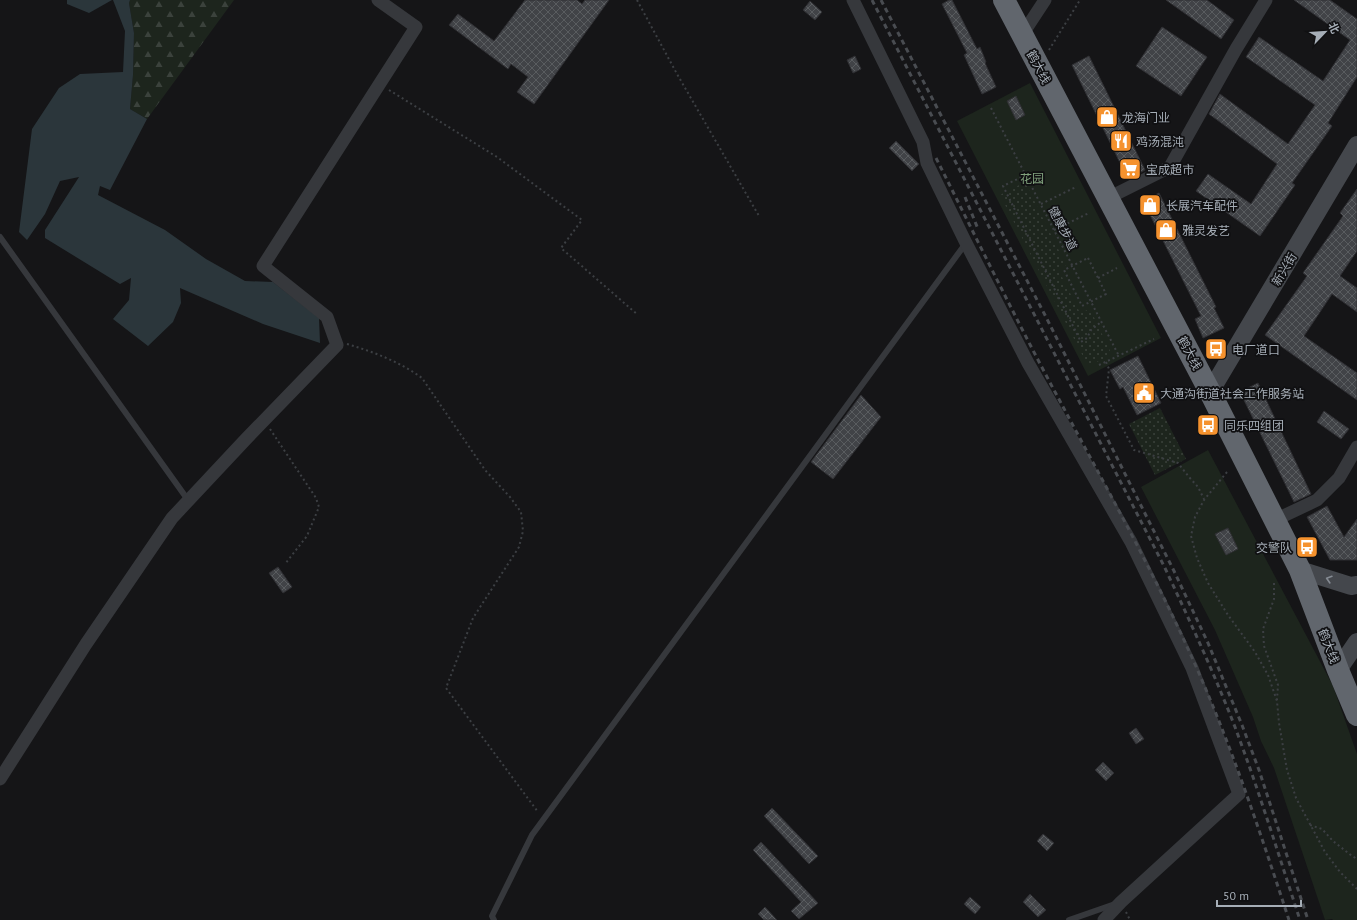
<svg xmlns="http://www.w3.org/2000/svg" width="1357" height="920" font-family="'PT Sans','Noto Sans SC',sans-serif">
<defs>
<pattern id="forest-firs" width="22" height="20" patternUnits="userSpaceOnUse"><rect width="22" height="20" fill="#1d251d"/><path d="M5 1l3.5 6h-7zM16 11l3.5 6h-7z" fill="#3b423c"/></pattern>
<pattern id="garden-dots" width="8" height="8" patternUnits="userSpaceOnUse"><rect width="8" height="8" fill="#1d251d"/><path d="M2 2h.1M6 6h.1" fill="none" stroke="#3b423c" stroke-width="1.8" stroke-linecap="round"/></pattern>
<pattern id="building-cross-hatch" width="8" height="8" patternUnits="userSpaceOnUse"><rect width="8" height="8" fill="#414347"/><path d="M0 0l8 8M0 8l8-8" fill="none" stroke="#595c5f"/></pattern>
</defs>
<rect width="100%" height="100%" fill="#151517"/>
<!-- green -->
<g fill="#1d251d">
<path d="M 1030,83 L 1161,338 L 1088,376 L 957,121 Z"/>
<path d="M 1208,450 L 1333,686 L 1357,754 L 1357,920 L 1333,920 L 1332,919 L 1325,920 L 1274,768 L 1261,741 L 1253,717 L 1215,630 L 1141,487 Z"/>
</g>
<!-- forest -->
<path fill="url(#forest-firs)" d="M 130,0 L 234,0 L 147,119 L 130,109 L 133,75 L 134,33 L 129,3 Z"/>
<!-- garden -->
<g fill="url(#garden-dots)">
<path d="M 1025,182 L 1066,265 L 1058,269 L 1080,313 L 1090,309 L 1112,355 L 1088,366 L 1000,195 Z"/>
<path d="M 1160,408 L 1186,459 L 1155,475 L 1129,424 Z"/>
</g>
<!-- water -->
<g fill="#2b363b">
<path d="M 67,0 L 112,0 L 89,13 L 67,4 Z"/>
<path d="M 113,0 L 130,0 L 129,3 L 134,33 L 133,75 L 130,109 L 147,119 L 110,190 L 100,186 L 98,195 L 165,230 L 206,259 L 245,281 L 273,282 L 319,318 L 320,343 L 263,324 L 180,288 L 181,303 L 173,322 L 148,346 L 113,319 L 129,300 L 131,278 L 120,284 L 45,238 L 45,230 L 79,177 L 60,181 L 45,214 L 27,240 L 19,232 L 32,129 L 59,88 L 80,74 L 123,72 L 125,31 Z"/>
</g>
<!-- building -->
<g fill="url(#building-cross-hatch)" stroke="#2f2f33">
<path d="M 525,0 L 577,0 L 582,4 L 585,0 L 609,0 L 534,104 L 517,92 L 528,77 L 511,64 L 508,69 L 449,25 L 458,14 L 494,41 Z"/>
<path d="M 949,0 L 952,0 L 977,49 L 980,47 L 986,62 L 985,63 L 996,87 L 982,94 L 964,55 L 967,53 L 942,4 Z"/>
<path d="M 1166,0 L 1207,0 L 1234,20 L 1221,39 Z"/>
<path d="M 1294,0 L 1330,0 L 1357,19 L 1357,77 L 1328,123 L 1332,126 L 1292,183 L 1295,185 L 1260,236 L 1196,191 L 1208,174 L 1251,204 L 1277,164 L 1209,114 L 1220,94 L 1288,144 L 1315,105 L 1246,57 L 1259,37 L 1323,81 L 1350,40 Z"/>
<path d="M 810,1 L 822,12 L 815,20 L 803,10 Z"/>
<path d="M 1162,27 L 1207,57 L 1181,96 L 1136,66 Z"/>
<path d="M 855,56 L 861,69 L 853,73 L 847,60 Z"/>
<path d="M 1089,56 L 1145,170 L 1128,179 L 1072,65 Z"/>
<path d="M 1016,96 L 1025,115 L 1016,120 L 1007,101 Z"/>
<path d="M 896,141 L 919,164 L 912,171 L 889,148 Z"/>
<path d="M 1357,189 L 1357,251 L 1340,276 L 1357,288 L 1357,312 L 1332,294 L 1304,336 L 1357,373 L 1357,400 L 1265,335 L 1307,276 L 1303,273 L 1343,216 L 1340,213 Z"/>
<path d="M 1159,193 L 1216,307 L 1214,308 L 1224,328 L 1203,338 L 1195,319 L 1201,316 L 1143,201 Z"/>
<path d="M 1138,356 L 1161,403 L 1137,415 L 1123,387 L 1120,389 L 1110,370 Z"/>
<path d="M 1258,383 L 1311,494 L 1294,502 L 1240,392 Z"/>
<path d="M 861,395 L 881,417 L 833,479 L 811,462 Z"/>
<path d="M 1324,411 L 1349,429 L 1341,439 L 1317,422 Z"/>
<path d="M 1327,506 L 1344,537 L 1357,519 L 1357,560 L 1330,560 L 1307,517 Z"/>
<path d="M 1228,528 L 1238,549 L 1226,555 L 1215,534 Z"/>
<path d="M 278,567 L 292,587 L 283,593 L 269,573 Z"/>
<path d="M 1136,728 L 1144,739 L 1136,744 L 1129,733 Z"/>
<path d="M 1103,762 L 1114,773 L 1106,781 L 1095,770 Z"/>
<path d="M 772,808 L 818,856 L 809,864 L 764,816 Z"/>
<path d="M 1043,834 L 1054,843 L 1047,851 L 1037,841 Z"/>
<path d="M 761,842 L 818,903 L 799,919 L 791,911 L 801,902 L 753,850 Z"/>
<path d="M 1030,894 L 1046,910 L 1038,917 L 1023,902 Z"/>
<path d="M 970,897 L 981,907 L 975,914 L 964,904 Z"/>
<path d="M 765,907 L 777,920 L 764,920 L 758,914 Z"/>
</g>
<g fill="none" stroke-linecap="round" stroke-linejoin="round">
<!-- path -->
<g stroke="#3c3f43" stroke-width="2" stroke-dasharray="2 3" stroke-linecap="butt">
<path d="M 637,0 L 677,74 L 759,216"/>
<path d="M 1049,50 L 1080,0"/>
<path d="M 389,90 L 497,157 L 582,220 L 561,248 L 638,315"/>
<path d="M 991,108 L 1119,356"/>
<path d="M 1026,175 L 1003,186 L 1081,342 L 1087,338 L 1091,330 L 1101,322"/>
<path d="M 1041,204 L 1076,187"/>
<path d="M 1054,230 L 1089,213"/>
<path d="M 1088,258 L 1106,294 L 1082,306 L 1064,270 Z"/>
<path d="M 1098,278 L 1117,268"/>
<path d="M 347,344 C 374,352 400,362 422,378 L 485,470 L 510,497 L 521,512 L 523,531 L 519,547 L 473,618 L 446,688 L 538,812"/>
<path d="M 1106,362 L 1109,369 L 1106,396 L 1134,450 L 1178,463 L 1189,477 L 1198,487 L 1204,499"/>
<path d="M 1099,365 L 1154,339"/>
<path d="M 270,429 L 316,498 L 319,507 L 307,536 L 285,564"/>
<path d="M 1227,472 L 1204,500 L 1195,517 L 1191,536 L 1197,558 L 1208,583 L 1228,615 L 1255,652 L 1268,675 L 1277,701 L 1279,723 L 1287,770 L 1296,798 L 1325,852 L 1340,872 L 1357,889"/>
<path d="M 1274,583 L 1274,599 L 1263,629 L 1264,646 L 1278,685 L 1277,700"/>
<path d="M 1310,825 L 1322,829 L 1333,841 L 1352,856 L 1357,859"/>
<path d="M 1126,912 L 1130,920"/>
</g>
<!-- lane -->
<g stroke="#36383c" stroke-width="6">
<path d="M 0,237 L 188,500"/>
<path d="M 494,920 L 492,916 L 532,835 L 966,243"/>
<path d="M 1069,920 L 1115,904"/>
</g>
<!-- street -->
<g stroke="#36383c" stroke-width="13">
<path d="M 853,0 L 923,142 L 927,163 L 966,243 L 1028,363 L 1131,542 L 1192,668 L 1239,794 L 1121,902 L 1104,920"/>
<path d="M 1022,35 L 1045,0"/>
<path d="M 1108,198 L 1170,167 L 1236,49 L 1266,0"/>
<path d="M 1275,520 L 1317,500 L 1339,478 L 1357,447"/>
<path d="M 0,779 L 86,644 L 172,518 L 246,439 L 337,345 L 327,317 L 263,266 L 416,27 L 378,0"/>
</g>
<!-- secondary -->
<g stroke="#44474c" stroke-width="18">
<path d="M 1210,392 L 1357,145"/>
<path d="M 1300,570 L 1351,586 L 1357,585"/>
<path d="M 1338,670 L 1357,642"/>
</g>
<!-- highway -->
<path stroke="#61666d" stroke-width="22" d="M 1004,0 L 1210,392 L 1300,570 L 1338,670 L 1357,715"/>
<!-- rail -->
<g stroke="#494c51" stroke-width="3" stroke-dasharray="5 4" stroke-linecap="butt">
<path d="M 872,0 L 1164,566 C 1189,619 1214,673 1235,727 C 1259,791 1279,856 1300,920"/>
<path d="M 881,0 L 1047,319 L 1174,571 L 1208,643 L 1242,725 L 1259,770 L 1308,920"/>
<path d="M 936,158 C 977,239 1017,322 1061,403 C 1109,493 1160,583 1201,678 C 1235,756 1262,838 1289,920"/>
<path d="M 965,197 L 978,229"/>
</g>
</g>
<!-- one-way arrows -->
<defs><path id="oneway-chevron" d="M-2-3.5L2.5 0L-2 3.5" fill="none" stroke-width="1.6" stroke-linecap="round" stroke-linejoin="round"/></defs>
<use stroke="#848a92" href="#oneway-chevron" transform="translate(1329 579) rotate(-163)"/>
<!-- icons -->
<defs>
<g id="shop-square" transform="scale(1.15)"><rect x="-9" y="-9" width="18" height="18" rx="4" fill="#f5922e" stroke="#101012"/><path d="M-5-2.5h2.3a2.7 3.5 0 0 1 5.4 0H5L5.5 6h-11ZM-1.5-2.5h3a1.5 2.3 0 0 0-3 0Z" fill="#fff"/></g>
<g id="restaurant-square" transform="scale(1.15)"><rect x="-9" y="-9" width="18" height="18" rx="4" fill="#f5922e" stroke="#101012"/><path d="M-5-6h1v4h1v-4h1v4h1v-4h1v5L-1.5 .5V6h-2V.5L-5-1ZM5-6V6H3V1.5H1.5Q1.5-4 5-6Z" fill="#fff"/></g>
<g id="supermarket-square" transform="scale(1.15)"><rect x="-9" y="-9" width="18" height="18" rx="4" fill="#f5922e" stroke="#101012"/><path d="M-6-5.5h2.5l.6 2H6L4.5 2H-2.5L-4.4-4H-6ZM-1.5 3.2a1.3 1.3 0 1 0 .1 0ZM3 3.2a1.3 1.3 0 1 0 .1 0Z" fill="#fff"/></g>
<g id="bus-square" transform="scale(1.15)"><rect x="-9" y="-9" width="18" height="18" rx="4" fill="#f5922e" stroke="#101012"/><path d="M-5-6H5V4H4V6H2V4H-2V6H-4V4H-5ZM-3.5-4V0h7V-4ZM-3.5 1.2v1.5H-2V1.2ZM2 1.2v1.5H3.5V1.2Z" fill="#fff"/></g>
<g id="civic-square" transform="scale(1.15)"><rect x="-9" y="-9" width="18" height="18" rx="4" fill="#f5922e" stroke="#101012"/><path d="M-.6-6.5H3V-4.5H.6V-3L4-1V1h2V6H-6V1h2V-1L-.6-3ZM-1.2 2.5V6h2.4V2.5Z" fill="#fff"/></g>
</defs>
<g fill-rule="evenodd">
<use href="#shop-square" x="1107" y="117"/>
<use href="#restaurant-square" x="1121" y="141"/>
<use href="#supermarket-square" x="1130" y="169"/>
<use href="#shop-square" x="1150" y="205"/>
<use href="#shop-square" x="1166" y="230"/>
<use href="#bus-square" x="1216" y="349"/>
<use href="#civic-square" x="1144" y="393"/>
<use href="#bus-square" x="1208" y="425"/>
<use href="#bus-square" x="1307" y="547"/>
</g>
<g text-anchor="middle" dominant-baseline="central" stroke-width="3.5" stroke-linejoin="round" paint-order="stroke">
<!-- street labels -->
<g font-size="12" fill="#a6aeb7" stroke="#101012">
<text transform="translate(1039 67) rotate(62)">鹤大线</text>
<text transform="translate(1063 228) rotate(63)">健康步道</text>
<text transform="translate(1284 269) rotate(-59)">新兴街</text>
<text transform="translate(1190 353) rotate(62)">鹤大线</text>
<text transform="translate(1329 646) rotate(69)">鹤大线</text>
</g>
<!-- poi labels -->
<g font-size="12" fill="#a6aeb7" stroke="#101012" text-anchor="start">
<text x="1122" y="117">龙海门业</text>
<text x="1136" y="141">鸡汤混沌</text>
<text x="1146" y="169">宝成超市</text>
<text x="1166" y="205">长展汽车配件</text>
<text x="1182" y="230">雅灵发艺</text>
<text x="1232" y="349">电厂道口</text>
<text x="1160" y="393">大通沟街道社会工作服务站</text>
<text x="1224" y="425">同乐四组团</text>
<text x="1292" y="547" text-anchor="end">交警队</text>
</g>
<!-- park labels -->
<g font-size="12" fill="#81a27d" stroke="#101012">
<text x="1032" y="178">花园</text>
</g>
</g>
<!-- north arrow -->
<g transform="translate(1325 32) rotate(65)" stroke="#101012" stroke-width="3" paint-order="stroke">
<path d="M0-3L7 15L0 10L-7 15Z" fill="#a6aeb7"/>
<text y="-6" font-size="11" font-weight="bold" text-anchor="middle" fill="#a6aeb7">北</text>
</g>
<!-- scale -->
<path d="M1217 900v6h84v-6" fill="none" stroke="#a6aeb7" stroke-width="2"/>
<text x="1223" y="900" font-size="12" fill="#a6aeb7" stroke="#101012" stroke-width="3" paint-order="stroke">50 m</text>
</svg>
